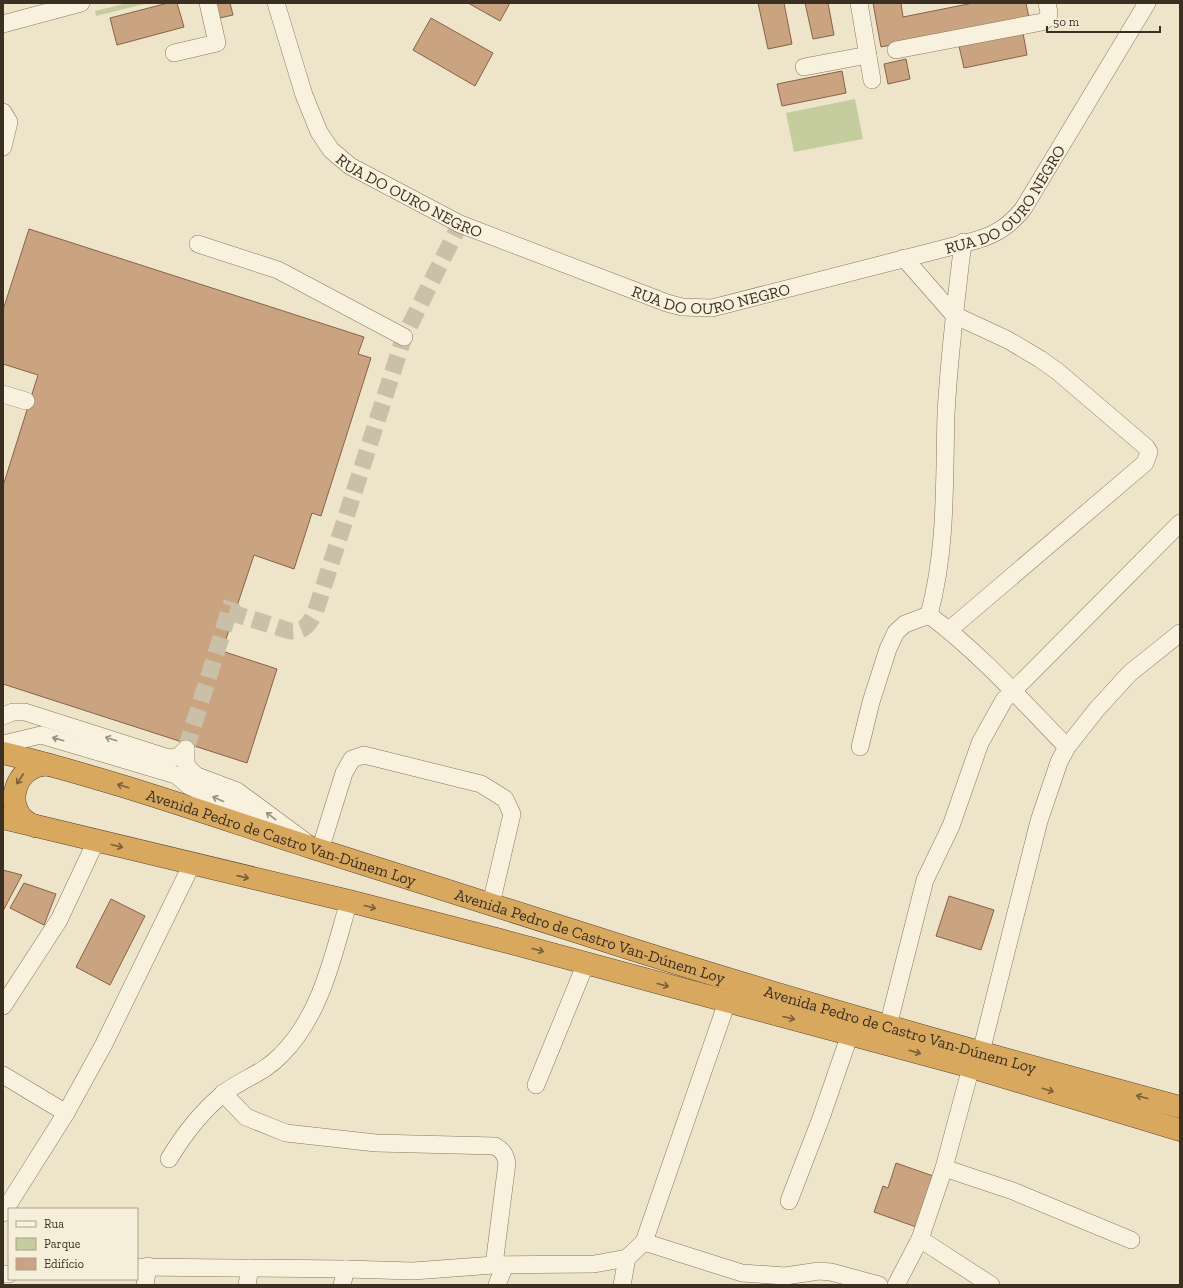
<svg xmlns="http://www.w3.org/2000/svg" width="1183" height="1288" font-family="'Zilla Slab',serif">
<rect width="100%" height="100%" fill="#eee4ca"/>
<!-- green -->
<g fill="#c5cc9d">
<path d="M 128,3 L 148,3 L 96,16 L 95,11 Z"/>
<path d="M 855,99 L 863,139 L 794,152 L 786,113 Z"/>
</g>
<!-- building -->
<g fill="#caa381" stroke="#886245">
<path d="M 168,3 L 177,3 L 184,27 L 117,45 L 110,18 Z"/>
<path d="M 216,3 L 230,3 L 233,15 L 220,18 Z"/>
<path d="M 468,3 L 510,3 L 500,21 Z"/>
<path d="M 758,3 L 784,3 L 792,44 L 768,49 Z"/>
<path d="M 805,3 L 828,3 L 834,35 L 813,39 Z"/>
<path d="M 873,3 L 901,3 L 903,17 L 973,3 L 1026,3 L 1029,18 L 881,47 Z"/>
<path d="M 431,18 L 493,53 L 475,86 L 413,50 Z"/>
<path d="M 1023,33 L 1027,55 L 964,68 L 959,46 Z"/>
<path d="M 906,59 L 910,79 L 888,84 L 884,64 Z"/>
<path d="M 842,71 L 846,93 L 782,106 L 777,84 Z"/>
<path d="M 29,229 L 364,337 L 358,354 L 371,358 L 321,516 L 312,513 L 294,569 L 254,555 L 222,651 L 277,669 L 247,763 L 3,684 L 3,486 L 38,375 L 3,364 L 3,310 Z"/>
<path d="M 3,870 L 22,875 L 3,911 Z"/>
<path d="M 24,883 L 56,894 L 44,925 L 10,908 Z"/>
<path d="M 949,896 L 994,910 L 981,950 L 936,936 Z"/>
<path d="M 111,899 L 145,916 L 110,985 L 76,967 Z"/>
<path d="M 896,1163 L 936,1177 L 919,1228 L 874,1212 L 883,1186 L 888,1188 Z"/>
</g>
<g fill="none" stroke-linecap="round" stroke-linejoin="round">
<!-- minor-tunnel -->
<g stroke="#cac0a8" stroke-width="17" stroke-dasharray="17 8" stroke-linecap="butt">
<path d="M 229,612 L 290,631 C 305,631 308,626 315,613 L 404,337 L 460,224"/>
<path d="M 186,749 L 232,602"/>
</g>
<!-- minor casing -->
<g stroke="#8a775e" stroke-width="18">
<g id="minor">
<path id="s1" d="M 276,3 L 304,95 L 319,132 L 331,150 L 350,166 L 460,224 L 667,303 L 682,307 L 712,308 L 977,240 C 997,234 1010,225 1023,209 L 1147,3"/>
<path d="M 859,3 L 872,80"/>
<path d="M 3,24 L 81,3"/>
<path d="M 896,50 L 1042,22 L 1048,18 L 1049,13 L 1047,3"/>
<path d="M 174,53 L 217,43 L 208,3"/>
<path d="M 804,67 L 868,55"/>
<path d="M 3,112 L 9,122 L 3,147"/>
<path d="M 198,244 L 278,270 L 404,337"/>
<path d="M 904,258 L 954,315 L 1008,340 L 1040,359 L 1057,371 L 1146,447 L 1149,452 L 1145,463 L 949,630"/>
<path d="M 3,394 L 26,401"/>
<path d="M 929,615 C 947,548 944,483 946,414 C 949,357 956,299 963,242"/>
<path d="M 929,615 C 980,653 1023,702 1067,747"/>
<path d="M 3,716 L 13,712 L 25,712 L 169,758 L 178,757 L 186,749"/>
<path d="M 3,744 L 41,735 L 176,775 L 189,786 L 228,804 L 261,826"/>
<path d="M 860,747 L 871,702 L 888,649 L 896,632 L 905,624 L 929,615"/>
<path d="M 186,749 L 186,764 L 190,770 L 197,776 L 237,791 L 306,842"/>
<path d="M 320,850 L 344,773 L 352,759 L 364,755 L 481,784 L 505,799 L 512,814 L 491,904"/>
<path d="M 3,1006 L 59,920 L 96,841"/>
<path d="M 888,1026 L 925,880 L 951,826 L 980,743 L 1004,700 L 1180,523"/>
<path d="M 981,1052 L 1039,821 L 1059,762 L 1067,747 L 1097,709 L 1130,673 L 1180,633"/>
<path d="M 3,1075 L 66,1113"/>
<path d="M 536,1085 L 586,963"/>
<path d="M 223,1093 L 246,1117 L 286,1133 L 376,1143 L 495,1146 C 503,1151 505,1154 507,1163 L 494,1265"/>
<path d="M 169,1159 C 184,1134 201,1112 223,1094 C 241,1079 263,1074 281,1055 C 322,1014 333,955 349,901"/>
<path d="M 944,1168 L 1013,1191 L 1131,1240"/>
<path d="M 789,1201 L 821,1118 L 850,1034"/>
<path d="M 3,1213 L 66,1113 L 104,1044 L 192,864"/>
<path d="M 920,1239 L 991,1285"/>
<path d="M 644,1242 L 742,1273 L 785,1276 L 819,1271 L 831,1272 L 879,1285"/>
<path d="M 137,1267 L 346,1269 L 413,1271 L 494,1265 L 594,1264 L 627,1258"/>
<path d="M 3,1274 L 9,1274"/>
<path d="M 145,1285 L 148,1266"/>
<path d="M 247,1285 L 250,1268"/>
<path d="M 342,1285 L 346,1269"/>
<path d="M 497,1285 L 505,1265"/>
<path d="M 622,1285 L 627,1258 L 644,1242 L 727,1002"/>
<path d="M 896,1285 L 920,1239 L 944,1168 L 971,1067"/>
</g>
</g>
<!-- highway casing -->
<g stroke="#584532" stroke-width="23">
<g id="highway">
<path id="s2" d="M 3,753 C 107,778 208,814 310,847 C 400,876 491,904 581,933 C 779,997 979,1053 1180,1107"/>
<path d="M 3,818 L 349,901 L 500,940 L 971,1067 L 1180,1130"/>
<path d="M 35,826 C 0,814 13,762 50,765"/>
</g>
</g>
<!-- minor -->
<use href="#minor" stroke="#f8f1dd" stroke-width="17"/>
<!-- highway -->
<use href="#highway" stroke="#d8a85f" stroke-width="22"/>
</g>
<!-- one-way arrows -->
<defs><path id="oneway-shaft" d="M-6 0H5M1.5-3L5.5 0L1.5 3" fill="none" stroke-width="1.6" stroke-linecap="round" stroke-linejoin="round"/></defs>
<g stroke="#9a907f">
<use href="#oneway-shaft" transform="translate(58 739) rotate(-164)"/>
<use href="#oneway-shaft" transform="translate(111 739) rotate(-162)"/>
<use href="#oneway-shaft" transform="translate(218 799) rotate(-156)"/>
<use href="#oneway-shaft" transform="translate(271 816) rotate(-143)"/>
</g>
<g stroke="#7a5f3a">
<use href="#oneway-shaft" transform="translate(20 779) rotate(123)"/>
<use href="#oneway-shaft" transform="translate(123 786) rotate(-163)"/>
<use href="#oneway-shaft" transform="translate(117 846) rotate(14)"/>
<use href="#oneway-shaft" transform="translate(243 877) rotate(13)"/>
<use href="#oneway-shaft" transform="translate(370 907) rotate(15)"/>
<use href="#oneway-shaft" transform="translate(538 950) rotate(15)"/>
<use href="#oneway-shaft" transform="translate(663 985) rotate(15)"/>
<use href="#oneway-shaft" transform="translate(789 1018) rotate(14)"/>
<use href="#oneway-shaft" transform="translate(915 1052) rotate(16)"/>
<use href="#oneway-shaft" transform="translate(1048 1090) rotate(17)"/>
<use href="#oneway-shaft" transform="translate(1142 1097) rotate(-165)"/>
</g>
<g text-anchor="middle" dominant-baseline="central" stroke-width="3" stroke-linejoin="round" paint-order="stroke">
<!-- street labels -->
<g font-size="16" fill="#3b2f21" stroke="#f5eed9">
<text stroke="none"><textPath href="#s1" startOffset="249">RUA DO OURO NEGRO</textPath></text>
<text stroke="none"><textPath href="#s1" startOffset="896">RUA DO OURO NEGRO</textPath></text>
<text stroke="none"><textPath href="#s1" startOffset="573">RUA DO OURO NEGRO</textPath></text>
<text stroke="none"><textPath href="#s2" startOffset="291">Avenida Pedro de Castro Van-Dúnem Loy</textPath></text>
<text stroke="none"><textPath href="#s2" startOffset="615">Avenida Pedro de Castro Van-Dúnem Loy</textPath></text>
<text stroke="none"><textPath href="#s2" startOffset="939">Avenida Pedro de Castro Van-Dúnem Loy</textPath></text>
</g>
</g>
<!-- border -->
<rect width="1183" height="1288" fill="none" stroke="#3b2f21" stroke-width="8"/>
<!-- legend -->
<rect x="8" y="1208" width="130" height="72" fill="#f5eed9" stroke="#aba28f"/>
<rect x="16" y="1221" width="20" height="6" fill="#f8f1dd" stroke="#aba28f"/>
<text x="44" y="1228" font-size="12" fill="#3b2f21">Rua</text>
<rect x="16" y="1238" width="20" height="12" fill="#c5cc9d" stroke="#aba28f"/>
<text x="44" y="1248" font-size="12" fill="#3b2f21">Parque</text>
<rect x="16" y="1258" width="20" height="12" fill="#caa381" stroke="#aba28f"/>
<text x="44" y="1268" font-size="12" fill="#3b2f21">Edifício</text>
<!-- scale -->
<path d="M1047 26v6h113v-6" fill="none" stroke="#3b2f21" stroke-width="2"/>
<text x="1053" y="26" font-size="12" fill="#3b2f21" stroke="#f5eed9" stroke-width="3" paint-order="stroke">50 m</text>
</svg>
